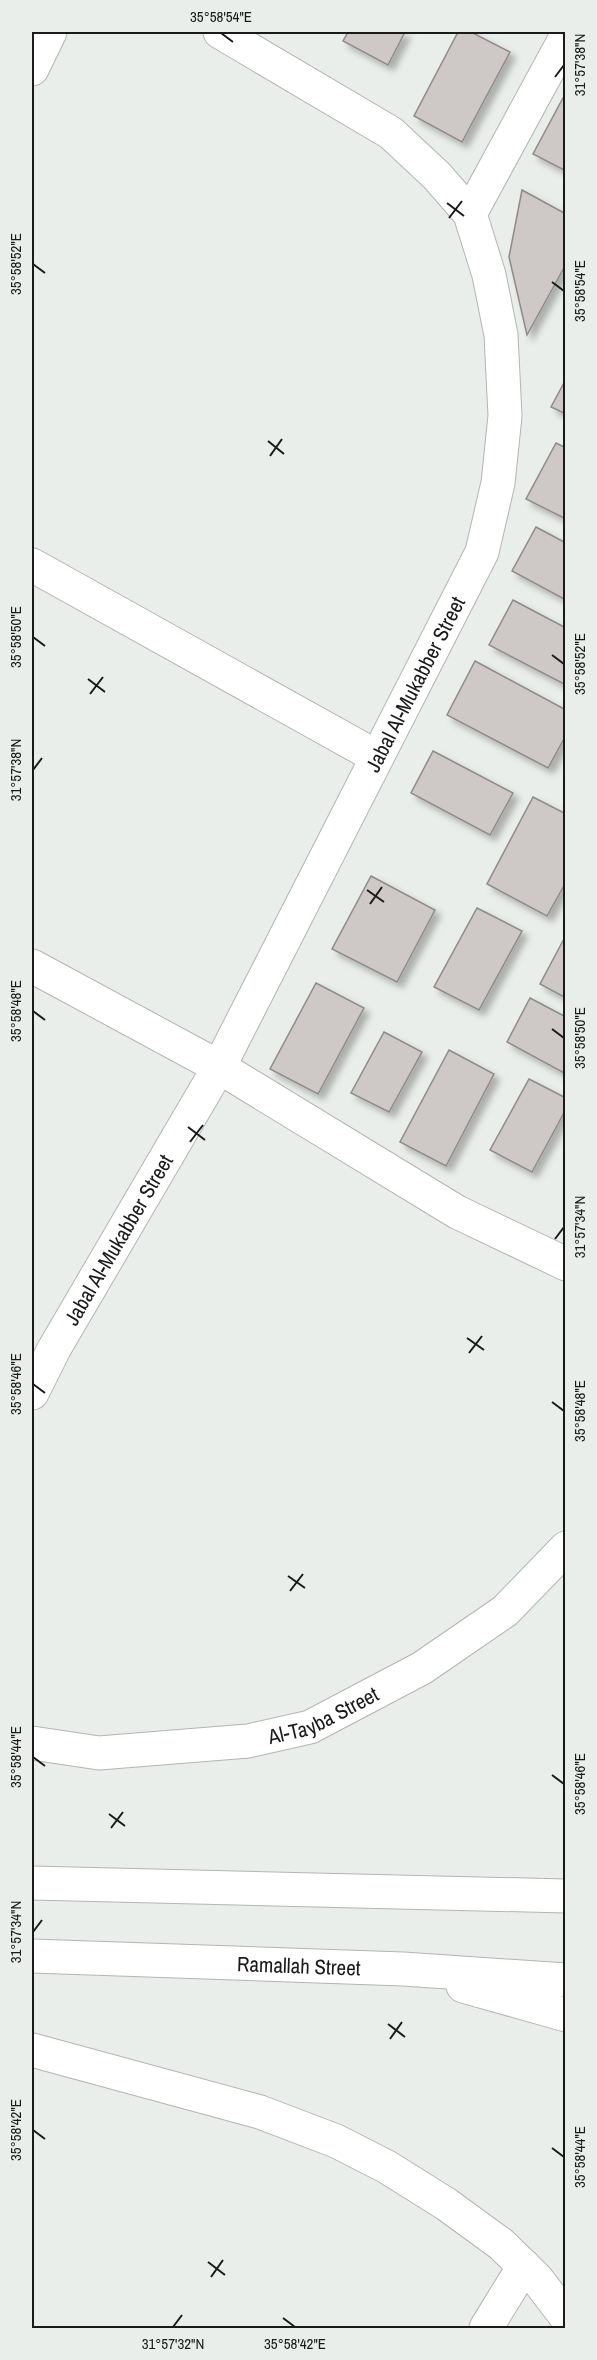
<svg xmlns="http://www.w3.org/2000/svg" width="597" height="2360" font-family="'Archivo Narrow',sans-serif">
<defs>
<filter id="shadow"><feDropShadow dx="5.5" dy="5.5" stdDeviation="3" flood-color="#0004"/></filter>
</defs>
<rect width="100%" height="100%" fill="#eaeeea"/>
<!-- building -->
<g fill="#cec8c7" stroke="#908b8b" stroke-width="1.5" filter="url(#shadow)">
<path d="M 348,32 L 405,32 L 388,65 L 343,41 Z"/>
<path d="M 458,32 L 471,32 L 510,52 L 462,142 L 414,116 Z"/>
<path d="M 564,96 L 566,97 L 566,171 L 533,154 Z"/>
<path d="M 522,190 L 566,214 L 566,264 L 527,335 L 509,257 Z"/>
<path d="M 566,379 L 566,414 L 551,407 Z"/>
<path d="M 556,443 L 566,448 L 566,519 L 526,499 Z"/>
<path d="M 536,527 L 566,543 L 566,600 L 512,571 Z"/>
<path d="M 513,600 L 566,628 L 566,685 L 489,645 Z"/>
<path d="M 475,661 L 566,710 L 566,735 L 548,768 L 447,715 Z"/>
<path d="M 433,751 L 513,793 L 490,835 L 411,793 Z"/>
<path d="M 533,797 L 566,814 L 566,882 L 547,916 L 487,884 Z"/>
<path d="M 371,876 L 435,910 L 397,982 L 332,949 Z"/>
<path d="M 477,908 L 522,931 L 479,1010 L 434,987 Z"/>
<path d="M 566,935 L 566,998 L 540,984 Z"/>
<path d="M 316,983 L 364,1008 L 318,1094 L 270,1069 Z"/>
<path d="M 530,998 L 566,1017 L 566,1074 L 507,1042 Z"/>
<path d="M 384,1032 L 422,1052 L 389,1112 L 351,1093 Z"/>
<path d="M 449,1050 L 494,1074 L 446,1166 L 400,1142 Z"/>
<path d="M 529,1079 L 566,1098 L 566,1109 L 532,1172 L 490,1150 Z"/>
</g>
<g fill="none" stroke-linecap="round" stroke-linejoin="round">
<!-- minor casing -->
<g stroke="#b2b5b2" stroke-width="35">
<g id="minor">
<path d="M 32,69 L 50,32"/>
<path d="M 470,214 L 566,37"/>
<path d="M 32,565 L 377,757"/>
<path d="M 32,966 L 219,1067 L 457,1212 L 566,1264"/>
<path id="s1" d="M 32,1393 L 54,1349 L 219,1067 L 482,552 L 498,483 L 505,416 L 501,335 L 489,275 L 470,214 L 437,176 L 391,133 L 220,32"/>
<path d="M 32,2050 L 260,2112 L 336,2141 L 387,2167 L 446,2204 L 501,2244 L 537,2279 L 566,2317"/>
<path d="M 486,2328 L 524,2266"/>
</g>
</g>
<!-- tertiary casing -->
<g stroke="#b2b5b2" stroke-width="35">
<g id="tertiary">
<path id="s2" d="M 32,1743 L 99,1753 L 248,1741 L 310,1727 L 422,1668 L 505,1611 L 566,1548"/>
</g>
</g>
<!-- secondary casing -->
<g stroke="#b2b5b2" stroke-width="35">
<g id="secondary">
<path d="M 32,1883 L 566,1896"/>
<path id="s3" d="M 32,1956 L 403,1969 L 566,1980"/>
<path d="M 463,1986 L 566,2015"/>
</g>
</g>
<!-- minor -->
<use href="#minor" stroke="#fff" stroke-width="33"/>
<!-- tertiary -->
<use href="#tertiary" stroke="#fff" stroke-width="33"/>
<!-- secondary -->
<use href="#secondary" stroke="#fff" stroke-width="33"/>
</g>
<!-- ticks -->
<path fill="none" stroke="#191a19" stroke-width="2" d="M 221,33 L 233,42M 555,77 L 564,65M 447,203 L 464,216M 449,218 L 462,201M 33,264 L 45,273M 552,282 L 564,291M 268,441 L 284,454M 270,456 L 282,439M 33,637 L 45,646M 552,655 L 564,664M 88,679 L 105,692M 90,694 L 103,677M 33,770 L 42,758M 367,890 L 384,902M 370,904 L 382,887M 33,1011 L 45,1020M 552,1029 L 564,1038M 188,1127 L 205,1140M 190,1142 L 203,1125M 555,1239 L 564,1227M 467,1338 L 484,1350M 469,1353 L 482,1336M 33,1384 L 45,1393M 552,1402 L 564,1411M 288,1576 L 305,1588M 290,1591 L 303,1574M 33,1757 L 45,1766M 552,1775 L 564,1784M 109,1814 L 125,1826M 111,1828 L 123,1812M 33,1932 L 42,1920M 388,2024 L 405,2037M 390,2039 L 402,2022M 33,2130 L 45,2139M 552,2148 L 564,2157M 208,2262 L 225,2275M 211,2277 L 223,2260M 283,2318 L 295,2327M 173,2327 L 182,2315"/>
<g text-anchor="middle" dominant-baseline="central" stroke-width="4.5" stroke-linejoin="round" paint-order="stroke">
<!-- street labels -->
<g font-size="21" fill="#191a19" stroke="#eaeeea">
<text stroke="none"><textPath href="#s1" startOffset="806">Jabal Al-Mukabber Street</textPath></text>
<text stroke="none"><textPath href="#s1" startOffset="176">Jabal Al-Mukabber Street</textPath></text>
<text stroke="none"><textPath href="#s2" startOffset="297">Al-Tayba Street</textPath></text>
<text stroke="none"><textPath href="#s3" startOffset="267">Ramallah Street</textPath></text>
</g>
</g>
<!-- border -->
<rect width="597" height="2360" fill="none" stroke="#eaeeea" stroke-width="66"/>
<rect x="33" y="33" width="531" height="2294" fill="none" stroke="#191a19" stroke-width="2"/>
<g font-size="15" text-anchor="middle" fill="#191a19">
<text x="221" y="22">35°58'54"E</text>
<text transform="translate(580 65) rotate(-90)" y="5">31°57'38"N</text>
<text transform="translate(16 264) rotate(-90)" y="5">35°58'52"E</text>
<text transform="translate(580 291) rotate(-90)" y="5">35°58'54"E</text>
<text transform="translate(16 637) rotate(-90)" y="5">35°58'50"E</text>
<text transform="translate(580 664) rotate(-90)" y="5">35°58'52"E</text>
<text transform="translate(16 770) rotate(-90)" y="5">31°57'38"N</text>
<text transform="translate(16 1011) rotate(-90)" y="5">35°58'48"E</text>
<text transform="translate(580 1038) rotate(-90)" y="5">35°58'50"E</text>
<text transform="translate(580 1227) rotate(-90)" y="5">31°57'34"N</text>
<text transform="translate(16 1384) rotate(-90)" y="5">35°58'46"E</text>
<text transform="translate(580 1411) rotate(-90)" y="5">35°58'48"E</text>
<text transform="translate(16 1757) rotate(-90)" y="5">35°58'44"E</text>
<text transform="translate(580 1784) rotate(-90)" y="5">35°58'46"E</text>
<text transform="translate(16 1932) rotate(-90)" y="5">31°57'34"N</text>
<text transform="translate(16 2130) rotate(-90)" y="5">35°58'42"E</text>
<text transform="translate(580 2157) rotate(-90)" y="5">35°58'44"E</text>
<text x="173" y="2349">31°57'32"N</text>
<text x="295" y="2349">35°58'42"E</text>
</g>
</svg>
